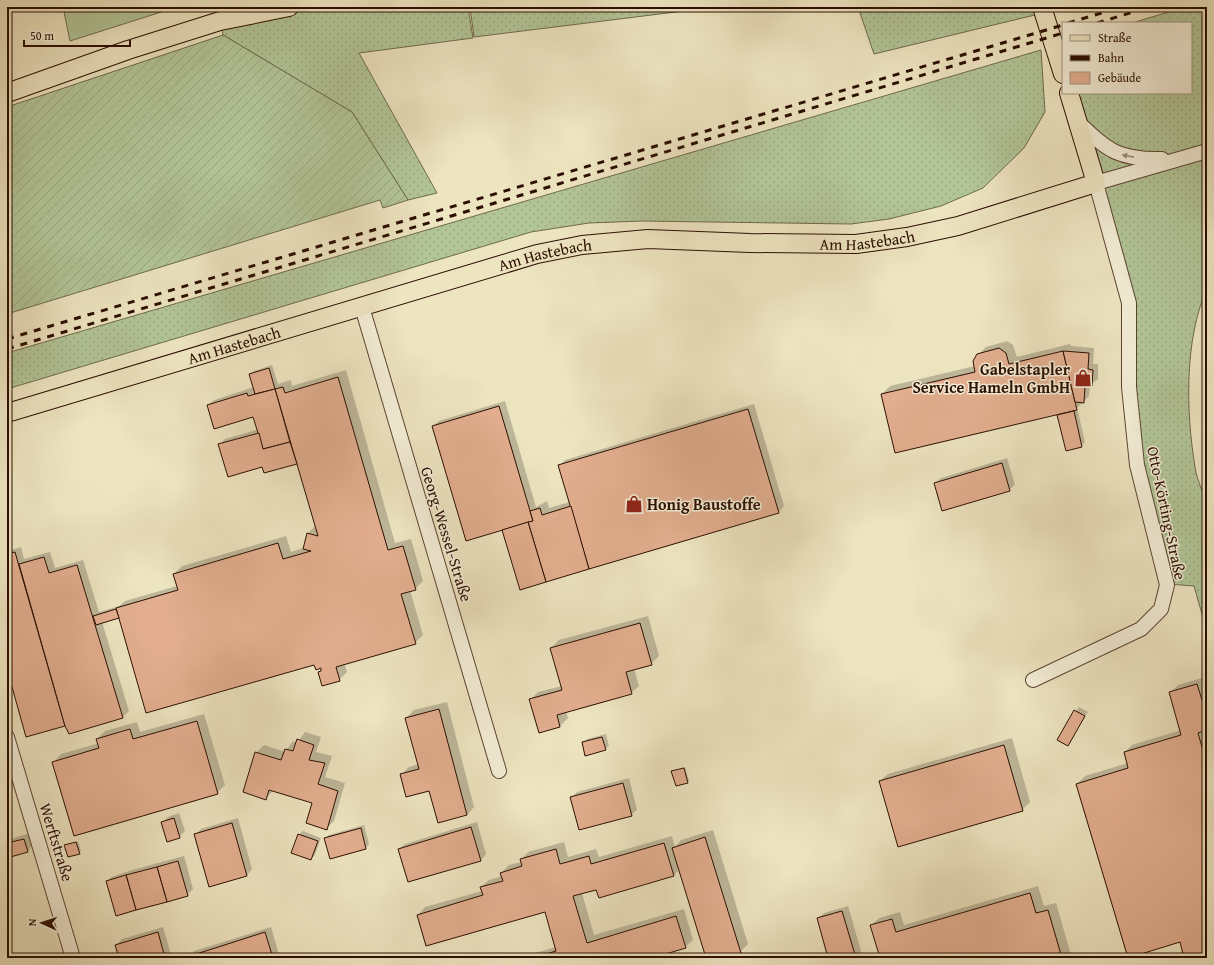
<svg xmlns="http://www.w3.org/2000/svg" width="1214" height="965" font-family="'Gentium Book Plus',serif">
<defs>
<pattern id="grass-dots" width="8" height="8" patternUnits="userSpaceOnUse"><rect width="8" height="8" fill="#b2c597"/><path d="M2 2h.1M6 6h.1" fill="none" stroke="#99a880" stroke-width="1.8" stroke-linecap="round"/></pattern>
<pattern id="garden-furrows" width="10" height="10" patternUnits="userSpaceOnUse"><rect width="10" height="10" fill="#b2c597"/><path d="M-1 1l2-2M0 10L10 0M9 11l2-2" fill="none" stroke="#99a880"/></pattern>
</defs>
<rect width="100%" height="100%" fill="#ede4c0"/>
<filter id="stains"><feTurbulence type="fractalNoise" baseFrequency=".005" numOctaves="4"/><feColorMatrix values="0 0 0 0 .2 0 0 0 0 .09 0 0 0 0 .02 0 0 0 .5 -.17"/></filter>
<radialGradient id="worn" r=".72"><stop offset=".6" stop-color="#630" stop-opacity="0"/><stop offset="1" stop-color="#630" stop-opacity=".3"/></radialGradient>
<!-- grass -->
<g fill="url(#grass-dots)" stroke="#6e6a4c">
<path d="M 289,7 L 468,7 L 473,38 L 359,53 L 437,193 L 408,200 L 352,112 L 223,35 L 220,21 Z"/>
<path d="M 470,7 L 716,7 L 474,37 Z"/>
<path d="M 858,7 L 1041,7 L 1043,13 L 874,54 Z"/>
<path d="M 1185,7 L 1207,7 L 1207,152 L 1098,182 L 1070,93 L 1191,93 L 1191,23 L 1132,23 Z"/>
<path d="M 1041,50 L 1045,112 L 1024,148 L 983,188 L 941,206 L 889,219 L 851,224 L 642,221 L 589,223 L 531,232 L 7,389 L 7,353 Z"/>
<path d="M 1207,153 L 1207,288 C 1184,341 1186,411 1195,467 C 1197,482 1206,496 1207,511 C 1210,550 1207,593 1207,632 L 1194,586 L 1168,584 L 1138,465 L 1130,303 L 1098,184 Z"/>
</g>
<!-- garden -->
<path fill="url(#garden-furrows)" stroke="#6e6a4c" d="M 223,35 L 352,112 L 408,200 L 383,208 L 380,200 L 7,314 L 7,107 Z"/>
<!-- pitch -->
<path fill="#b2c597" stroke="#6e6a4c" d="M 63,7 L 177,7 L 70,41 Z"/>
<!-- shadow -->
<g fill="#0003">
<path d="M 1007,341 L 1013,345 L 1017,357 L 1070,344 L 1071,346 L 1094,348 L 1093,364 L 1098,364 L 1098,379 L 1090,385 L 1089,396 L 1077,408 L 1085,442 L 1081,446 L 1058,415 L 1061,413 L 882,394 L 890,386 L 975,366 L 978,355 L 986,347 Z"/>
<path d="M 272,365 L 278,384 L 291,380 L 292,386 L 346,370 L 395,543 L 411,539 L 423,581 L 415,589 L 410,590 L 423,635 L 415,643 L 344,663 L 347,672 L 339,680 L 319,672 L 322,669 L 321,667 L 315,663 L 119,617 L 102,622 L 129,711 L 123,717 L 70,733 L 65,724 L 27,735 L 7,666 L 7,551 L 21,547 L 24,559 L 50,552 L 55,568 L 83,560 L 99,612 L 119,606 L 125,601 L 177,586 L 174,574 L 182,566 L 286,536 L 291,552 L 304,548 L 307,534 L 316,525 L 297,462 L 263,466 L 220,444 L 225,439 L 259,429 L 254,416 L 208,405 L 214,400 L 254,387 L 250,374 L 254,371 Z"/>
<path d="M 505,401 L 536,507 L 547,501 L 549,508 L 570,502 L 560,465 L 565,460 L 754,404 L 784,506 L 779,512 L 503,529 L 433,426 L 439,421 Z"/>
<path d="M 1007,458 L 1015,485 L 1009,490 L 935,483 L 941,478 Z"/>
<path d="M 648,616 L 659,656 L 651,664 L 634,668 L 639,686 L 631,693 L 566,711 L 568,718 L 560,726 L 539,732 L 530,700 L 538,692 L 562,686 L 551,648 L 559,640 Z"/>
<path d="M 1205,677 L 1207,684 L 1207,958 L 1185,958 L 1180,941 L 1077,784 L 1085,776 L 1128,763 L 1125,752 L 1132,745 L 1181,730 L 1170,693 L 1178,685 Z"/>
<path d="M 447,702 L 474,807 L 467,815 L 430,790 L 401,775 L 409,767 L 419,764 L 406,718 L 414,710 Z"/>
<path d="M 1079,707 L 1088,712 L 1068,745 L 1059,740 Z"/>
<path d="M 204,714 L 225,785 L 217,793 L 54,762 L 61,754 L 99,743 L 97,739 L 105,731 L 137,722 L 140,732 Z"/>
<path d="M 305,732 L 321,737 L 316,752 L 332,756 L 325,777 L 345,783 L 334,821 L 326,829 L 313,803 L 274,790 L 266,798 L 256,753 L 264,745 L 285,752 L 293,741 L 297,743 Z"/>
<path d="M 606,734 L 609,746 L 605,749 L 583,743 L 587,739 Z"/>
<path d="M 1012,738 L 1030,802 L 1022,810 L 880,781 L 888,774 Z"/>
<path d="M 685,767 L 689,781 L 687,782 L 673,771 Z"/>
<path d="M 629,778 L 637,810 L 631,815 L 571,798 L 577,792 Z"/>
<path d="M 179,813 L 185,831 L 179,837 L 162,823 L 168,817 Z"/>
<path d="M 238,818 L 252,869 L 247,875 L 195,835 L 201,829 Z"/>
<path d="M 477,822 L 486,854 L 481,860 L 399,849 L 405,844 Z"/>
<path d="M 364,825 L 369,844 L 366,848 L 325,838 L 329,835 Z"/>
<path d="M 713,830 L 748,944 L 740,952 L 721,958 L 707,958 L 680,869 L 673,876 L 597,888 L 582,893 L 594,935 L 684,909 L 693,940 L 685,947 L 648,958 L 518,958 L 556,947 L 545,910 L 418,915 L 425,907 L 482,891 L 481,887 L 489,880 L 502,876 L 501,873 L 509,865 L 521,862 L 521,860 L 528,852 L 564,842 L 568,857 L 596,849 L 599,857 L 672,836 L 675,847 L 681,840 Z"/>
<path d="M 303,831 L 321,838 L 315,855 L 311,859 L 299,835 Z"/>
<path d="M 30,833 L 33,845 L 28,851 L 7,857 L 7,840 Z"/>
<path d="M 78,841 L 81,851 L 79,853 L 65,845 Z"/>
<path d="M 184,856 L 193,889 L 187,895 L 108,881 L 111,877 L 132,870 Z"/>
<path d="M 1038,886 L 1044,906 L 1056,903 L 1072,958 L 881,958 L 871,926 L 879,918 L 900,912 L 904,925 Z"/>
<path d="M 848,906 L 863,958 L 829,958 L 818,918 L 824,913 Z"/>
<path d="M 163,927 L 172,958 L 120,958 L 116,945 L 122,939 Z"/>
<path d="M 271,927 L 280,958 L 188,958 L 194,951 Z"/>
<path d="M 50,954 L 52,958 L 36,958 Z"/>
</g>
<!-- building -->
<g fill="#e2ae8f" stroke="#2b0e00">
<path d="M 999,348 L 1006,353 L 1009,364 L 1063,351 L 1077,410 L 895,453 L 881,394 L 975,372 L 973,361 L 977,354 Z"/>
<path d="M 1063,351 L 1089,353 L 1088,369 L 1093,370 L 1092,386 L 1085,386 L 1084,403 L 1075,402 Z"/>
<path d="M 269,368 L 275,389 L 255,394 L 249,374 Z"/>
<path d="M 338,377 L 388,550 L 403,546 L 416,590 L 401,594 L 416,644 L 336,667 L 340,681 L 322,686 L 318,672 L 321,671 L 321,668 L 316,670 L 314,665 L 146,713 L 116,608 L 178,590 L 173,574 L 278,543 L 283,559 L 311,551 L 303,549 L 307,533 L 318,536 L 275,389 L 283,387 L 285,393 Z"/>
<path d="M 275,389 L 290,442 L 263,449 L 253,417 L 214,429 L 207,405 L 247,393 L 248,396 Z"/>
<path d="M 499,406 L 533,521 L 466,541 L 432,426 Z"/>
<path d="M 748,409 L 779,513 L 589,569 L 558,465 Z"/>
<path d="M 1074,411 L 1082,447 L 1066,451 L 1057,415 Z"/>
<path d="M 259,433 L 263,449 L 290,442 L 297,464 L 264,473 L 262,467 L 228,477 L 218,444 Z"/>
<path d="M 1002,463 L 1010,491 L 942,511 L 934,483 Z"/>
<path d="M 571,506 L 589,569 L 546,582 L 528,522 L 533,521 L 530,511 L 540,508 L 542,515 Z"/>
<path d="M 528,522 L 546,582 L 520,590 L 502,530 Z"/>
<path d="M 15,552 L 65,726 L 26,737 L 7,669 L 7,554 Z"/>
<path d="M 44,557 L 49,573 L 77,565 L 123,718 L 69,734 L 65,726 L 19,564 Z"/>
<path d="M 116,609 L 119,618 L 96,625 L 93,616 Z"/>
<path d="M 640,623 L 652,665 L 626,672 L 632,694 L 557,715 L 560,727 L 539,733 L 529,699 L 562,690 L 550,648 Z"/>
<path d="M 1197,684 L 1207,716 L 1207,730 L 1198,733 L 1207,765 L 1207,958 L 1184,958 L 1180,942 L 1128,958 L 1076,784 L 1128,768 L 1124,752 L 1181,735 L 1169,692 Z"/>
<path d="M 439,709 L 467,815 L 438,823 L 429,791 L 406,797 L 400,774 L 419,769 L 405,718 Z"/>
<path d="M 1074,710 L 1085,716 L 1068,746 L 1057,740 Z"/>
<path d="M 197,721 L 218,794 L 74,836 L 52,762 L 99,748 L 96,739 L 130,729 L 133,739 Z"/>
<path d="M 602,737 L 606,750 L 585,756 L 582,742 Z"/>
<path d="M 297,739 L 314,745 L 309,760 L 325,763 L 318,784 L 338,791 L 327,830 L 306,823 L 312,803 L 269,790 L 266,800 L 243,792 L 255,752 L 281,760 L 285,749 L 293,751 Z"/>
<path d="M 1004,745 L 1023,811 L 898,847 L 879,781 Z"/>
<path d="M 684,768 L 688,783 L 676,786 L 671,771 Z"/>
<path d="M 623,783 L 632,816 L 579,830 L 570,797 Z"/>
<path d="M 174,818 L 180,838 L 167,842 L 161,822 Z"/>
<path d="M 232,823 L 247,876 L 209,887 L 194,834 Z"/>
<path d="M 471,827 L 481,861 L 408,882 L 398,849 Z"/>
<path d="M 361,828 L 366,849 L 330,859 L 324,838 Z"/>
<path d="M 298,834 L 318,841 L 311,860 L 291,853 Z"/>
<path d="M 705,837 L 741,953 L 724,958 L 706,958 L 672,848 Z"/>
<path d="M 24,839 L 28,852 L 7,858 L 7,843 Z"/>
<path d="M 76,842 L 80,854 L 68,857 L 64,845 Z"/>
<path d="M 664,843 L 674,876 L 599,898 L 596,890 L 573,896 L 587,943 L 676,916 L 686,948 L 652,958 L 534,958 L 556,951 L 545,912 L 426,946 L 417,915 L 483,895 L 480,887 L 503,881 L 500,873 L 522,866 L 520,859 L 556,849 L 560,864 L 589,856 L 591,864 Z"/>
<path d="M 178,861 L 188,896 L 167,902 L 157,867 Z"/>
<path d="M 157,867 L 167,902 L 136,910 L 126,875 Z"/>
<path d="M 126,875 L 136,910 L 116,916 L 106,881 Z"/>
<path d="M 1030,893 L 1036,913 L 1048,910 L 1062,958 L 880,958 L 870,925 L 892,919 L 896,932 Z"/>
<path d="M 842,911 L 856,958 L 828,958 L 817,918 Z"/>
<path d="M 158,932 L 165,958 L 119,958 L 115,945 Z"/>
<path d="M 265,932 L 273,958 L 187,958 L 187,957 Z"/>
</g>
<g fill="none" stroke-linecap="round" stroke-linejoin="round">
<!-- minor casing -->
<g stroke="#5c4430" stroke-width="16">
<g id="minor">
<path d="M 1078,122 C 1107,151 1120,160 1162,159"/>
<path d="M 362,307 L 499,771"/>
<path d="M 1033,680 L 1141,629 L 1161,609 L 1167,585 L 1137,465 L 1129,387 L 1129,303 L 1096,183 L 1207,151"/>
<path d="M 7,737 L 73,958"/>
</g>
</g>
<!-- major casing -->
<g stroke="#2b0e00" stroke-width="20">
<g id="major">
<path d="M 1042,7 L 1063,74"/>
<path d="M 7,93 L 128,50 L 220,21 L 289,7"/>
<path id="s1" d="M 7,413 L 537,254 L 582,245 L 648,239 L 750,243 L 856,244 L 907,237 L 958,226 L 1096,183 L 1069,93"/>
</g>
</g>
<!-- minor -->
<use href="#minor" stroke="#f3edd6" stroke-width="14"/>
<!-- major -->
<use href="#major" stroke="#ede4c0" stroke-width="18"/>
<!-- rail -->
<g stroke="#2b0e00" stroke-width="3" stroke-dasharray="7 7" stroke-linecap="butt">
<path d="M 1068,23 L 1122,7"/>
<path d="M 1097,23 L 1150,7"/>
<path d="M 7,339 L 1063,25"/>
<path d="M 7,349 L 1063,33"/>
</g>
</g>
<!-- one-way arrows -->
<defs><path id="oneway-solid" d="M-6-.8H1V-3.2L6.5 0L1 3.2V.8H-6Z"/></defs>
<use fill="#998976" href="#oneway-solid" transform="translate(1128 156) rotate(-169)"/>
<!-- icons -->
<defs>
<g id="shop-bare" transform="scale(1.38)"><path d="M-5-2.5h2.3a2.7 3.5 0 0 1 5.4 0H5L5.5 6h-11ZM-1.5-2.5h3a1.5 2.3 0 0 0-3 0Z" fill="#8f2418" stroke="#f3edd6" stroke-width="2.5" paint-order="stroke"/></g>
</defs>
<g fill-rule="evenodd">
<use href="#shop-bare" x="1083" y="378"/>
<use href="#shop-bare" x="634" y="504"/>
</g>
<g text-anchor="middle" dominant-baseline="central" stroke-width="3" stroke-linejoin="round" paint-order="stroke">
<!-- street labels -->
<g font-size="16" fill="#2b0e00" stroke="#f3edd6">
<text stroke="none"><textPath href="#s1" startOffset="885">Am Hastebach</textPath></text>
<text stroke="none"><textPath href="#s1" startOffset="561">Am Hastebach</textPath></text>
<text stroke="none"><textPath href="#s1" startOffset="237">Am Hastebach</textPath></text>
<text transform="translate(1167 513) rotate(78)">Otto-Körting-Straße</text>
<text transform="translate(447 534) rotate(73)">Georg-Wessel-Straße</text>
<text transform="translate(57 842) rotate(73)">Werftstraße</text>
</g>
<!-- poi labels -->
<g font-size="16" font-weight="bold" fill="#2b0e00" stroke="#f3edd6" text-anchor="end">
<text x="1070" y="369">Gabelstapler<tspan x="1070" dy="18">Service Hameln GmbH</tspan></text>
<text x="647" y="504" text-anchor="start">Honig Baustoffe</text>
</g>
</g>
<!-- margin -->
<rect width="1214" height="965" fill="none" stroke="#ede4c0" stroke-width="24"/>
<rect x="8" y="8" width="1198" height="949" fill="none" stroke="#2b0e00" stroke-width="2"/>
<rect x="12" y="12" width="1190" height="941" fill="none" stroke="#2b0e00"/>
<!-- legend -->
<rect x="1062" y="22" width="130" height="72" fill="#f3edd6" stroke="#a39480"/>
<rect x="1070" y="35" width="20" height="6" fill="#ede4c0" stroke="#a39480"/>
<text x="1098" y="42" font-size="12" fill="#2b0e00">Straße</text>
<rect x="1070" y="55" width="20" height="6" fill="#2b0e00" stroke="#a39480"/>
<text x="1098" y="62" font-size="12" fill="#2b0e00">Bahn</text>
<rect x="1070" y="72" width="20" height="12" fill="#e2ae8f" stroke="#a39480"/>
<text x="1098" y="82" font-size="12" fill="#2b0e00">Gebäude</text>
<!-- north arrow -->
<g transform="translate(42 923) rotate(273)" stroke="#f3edd6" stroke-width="3" paint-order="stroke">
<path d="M0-3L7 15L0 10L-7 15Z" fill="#2b0e00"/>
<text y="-6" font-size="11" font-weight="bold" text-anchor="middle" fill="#2b0e00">N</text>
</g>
<!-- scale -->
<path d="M24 40v6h106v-6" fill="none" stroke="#2b0e00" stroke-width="2"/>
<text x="30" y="40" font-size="12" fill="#2b0e00" stroke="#f3edd6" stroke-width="3" paint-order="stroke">50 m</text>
<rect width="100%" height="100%" filter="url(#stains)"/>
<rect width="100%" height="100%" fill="url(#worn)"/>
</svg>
